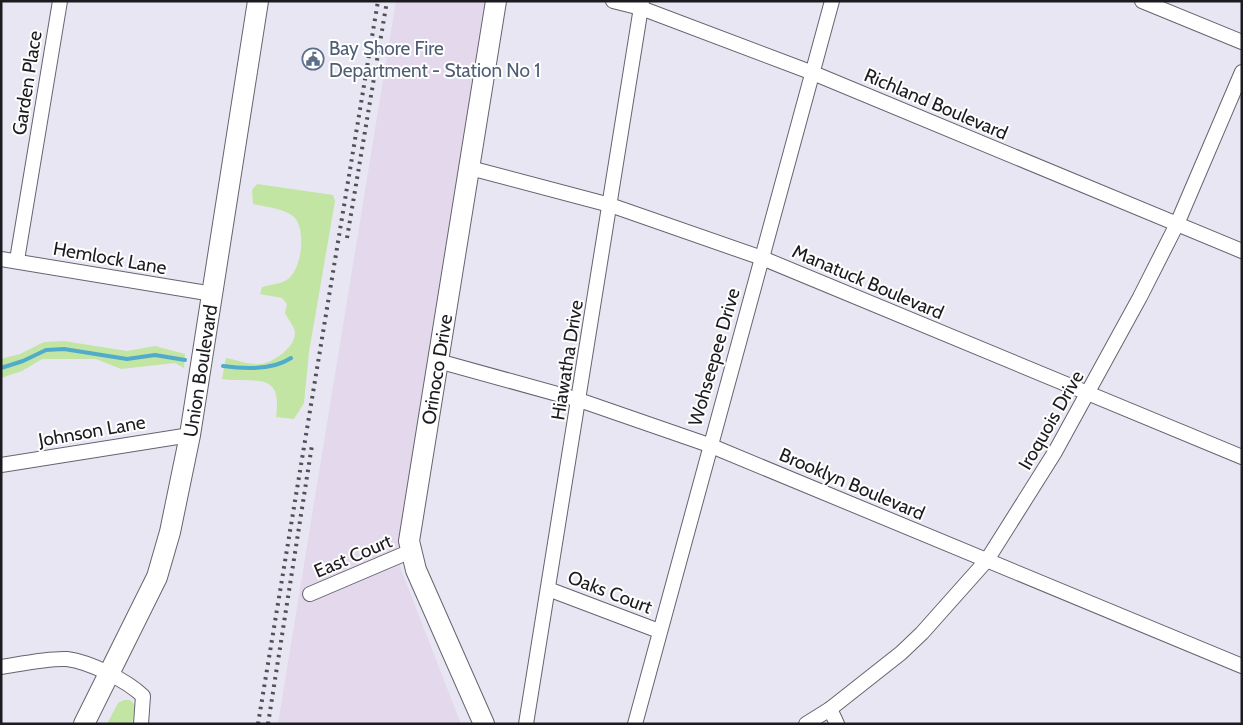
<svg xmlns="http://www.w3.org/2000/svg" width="1243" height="725" font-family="Cabin,sans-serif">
<rect width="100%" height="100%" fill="#e7e6f2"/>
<!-- industrial -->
<path fill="#e4d8ed" d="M 396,1 L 485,1 L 400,567 L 461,724 L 278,724 Z"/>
<!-- green -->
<g fill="#c3e5a3">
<path d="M 257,184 L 333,195 L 335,201 L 309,352 L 304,403 L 294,419 L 276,417 C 283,369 254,384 222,379 L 226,358 C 236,360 250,365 261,364 C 274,362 294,348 295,334 C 295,326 288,320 285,313 L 287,304 L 282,298 L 260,294 L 262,287 C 272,284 285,284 291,276 C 302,264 306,229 294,217 C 284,208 266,207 253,204 L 252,190 Z"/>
<path d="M 64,341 L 127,351 L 155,346 L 185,354 L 184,368 L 175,363 L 121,369 L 96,359 L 42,359 L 22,371 L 1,378 L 1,359 L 20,354 L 44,342 Z"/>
<path d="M 124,700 L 130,700 L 135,705 L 132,724 L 107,724 L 118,703 Z"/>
</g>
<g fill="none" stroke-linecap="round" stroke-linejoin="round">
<!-- stream -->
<g stroke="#51accb" stroke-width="4">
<path d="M 223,366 C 244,369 273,370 291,358"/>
<path d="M 1,368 L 23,361 L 46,350 L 64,349 L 127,359 L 155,355 L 185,360"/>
</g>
<!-- street casing -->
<g stroke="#65646e" stroke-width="16">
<g id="street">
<path d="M 613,1 L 641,8 L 813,73 L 1242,251"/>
<path d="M 1142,1 L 1242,42"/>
<path d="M 470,168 L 610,205 L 762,258 L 1242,457"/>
<path d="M 1,259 L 213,294"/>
<path d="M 17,260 L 60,1"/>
<path d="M 438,361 L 579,400 L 709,445 L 1242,666"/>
<path d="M 1,465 L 190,435"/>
<path d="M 548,589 L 659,631"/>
<path d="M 310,594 L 411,551"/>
<path d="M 1,667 C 20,664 48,658 67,659 C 90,662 126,680 143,696 L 141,724"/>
<path d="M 830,709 L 837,724"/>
<path d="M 526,724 L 642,1"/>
<path d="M 635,724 L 832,1"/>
<path d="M 806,724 L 830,709 L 901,653 L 922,633 L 987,560 L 1055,452 L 1140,297 L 1177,224 L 1242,72"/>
</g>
</g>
<!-- secondary casing -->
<g stroke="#65646e" stroke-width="22">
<g id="secondary">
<path id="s1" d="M 84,724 L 157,577 L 170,532 L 190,435 L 258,1"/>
<path id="s2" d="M 484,724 L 416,570 L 409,541 L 496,1"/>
</g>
</g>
<!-- street -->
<use href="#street" stroke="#fff" stroke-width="14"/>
<!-- secondary -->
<use href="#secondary" stroke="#fff" stroke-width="20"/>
<!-- rail -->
<g stroke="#505056" stroke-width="4" stroke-dasharray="2.5 5" stroke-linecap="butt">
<path d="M 347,238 L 387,1"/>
<path d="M 258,724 L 378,1"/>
<path d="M 268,724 L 312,445"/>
</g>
</g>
<!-- icons -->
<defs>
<g id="civic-ring" transform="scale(1.125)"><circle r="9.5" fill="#fff" stroke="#5c6f8a" stroke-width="1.5"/><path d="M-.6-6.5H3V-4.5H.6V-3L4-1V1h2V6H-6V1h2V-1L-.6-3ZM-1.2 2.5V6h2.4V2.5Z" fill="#5c6f8a"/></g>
</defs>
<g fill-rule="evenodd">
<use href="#civic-ring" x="313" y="59"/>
</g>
<g text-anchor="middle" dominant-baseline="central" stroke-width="4" stroke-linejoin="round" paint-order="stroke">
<!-- service labels -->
<g font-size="19" fill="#4e5e75" stroke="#fff" text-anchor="start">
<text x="329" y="48">Bay Shore Fire<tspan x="329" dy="22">Department - Station No 1</tspan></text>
</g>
<!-- street labels -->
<g font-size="19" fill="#1c1c20" stroke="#fff">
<text transform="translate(27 83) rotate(-81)">Garden Place</text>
<text transform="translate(936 104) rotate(23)">Richland Boulevard</text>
<text transform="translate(110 258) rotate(10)">Hemlock Lane</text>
<text transform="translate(868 282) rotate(23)">Manatuck Boulevard</text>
<text transform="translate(714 357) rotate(-74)">Wohseepee Drive</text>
<text transform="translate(567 360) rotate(-81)">Hiawatha Drive</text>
<text stroke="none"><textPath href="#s2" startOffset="372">Orinoco Drive</textPath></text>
<text stroke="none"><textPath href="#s1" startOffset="375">Union Boulevard</textPath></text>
<text transform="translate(1051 420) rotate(-60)">Iroquois Drive</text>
<text transform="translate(92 431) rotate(-10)">Johnson Lane</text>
<text transform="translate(852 484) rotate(23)">Brooklyn Boulevard</text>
<text transform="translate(353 556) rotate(-23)">East Court</text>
<text transform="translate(610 592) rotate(21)">Oaks Court</text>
</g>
</g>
<!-- border -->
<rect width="1243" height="725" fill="none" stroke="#1c1c20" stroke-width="5"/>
</svg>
